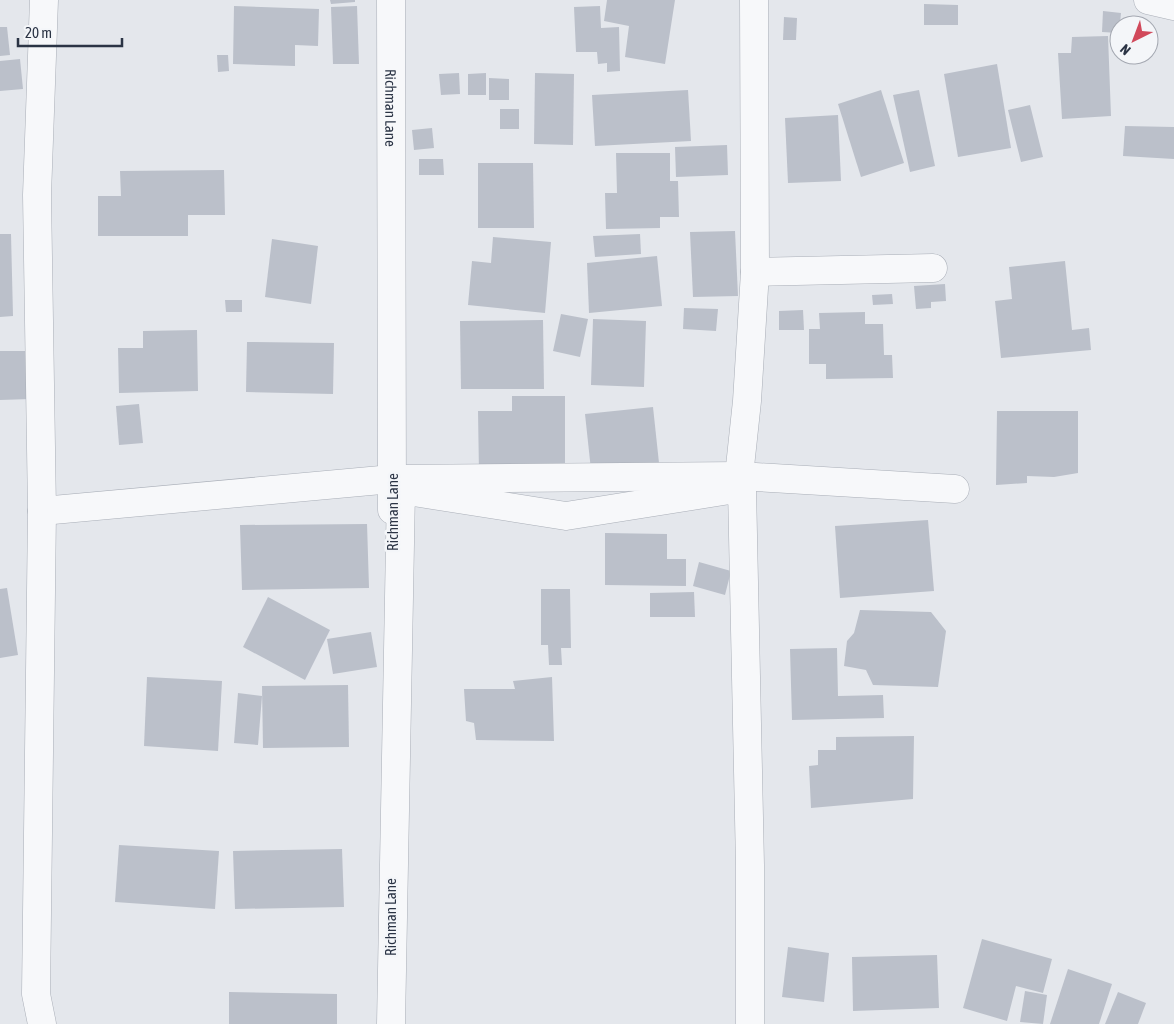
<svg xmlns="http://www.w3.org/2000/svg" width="1174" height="1024" font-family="'Asap Condensed',sans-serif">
<rect width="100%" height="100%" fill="#e4e7ec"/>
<!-- building -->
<g fill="#bbc0ca">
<path d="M 330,0 L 355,0 L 355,2 L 331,4 Z"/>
<path d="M 607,0 L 675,0 L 665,64 L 625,57 L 629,26 L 604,21 Z"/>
<path d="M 924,4 L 958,5 L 958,25 L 924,25 Z"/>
<path d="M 234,6 L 319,9 L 318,46 L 295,45 L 295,66 L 233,64 Z"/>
<path d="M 357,6 L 359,64 L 333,64 L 331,7 Z"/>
<path d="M 600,6 L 601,28 L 619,27 L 620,71 L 607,72 L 607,63 L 598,64 L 597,52 L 576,52 L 574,7 Z"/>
<path d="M 1103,11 L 1121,13 L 1119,33 L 1102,32 Z"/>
<path d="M 784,17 L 797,18 L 796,40 L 783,40 Z"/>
<path d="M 0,27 L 7,27 L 10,55 L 0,56 Z"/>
<path d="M 1108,36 L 1111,116 L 1062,119 L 1058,53 L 1071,53 L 1072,37 Z"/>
<path d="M 217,55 L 228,55 L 229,71 L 218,72 Z"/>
<path d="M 20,59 L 23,89 L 0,91 L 0,61 Z"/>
<path d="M 997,64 L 1011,148 L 958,157 L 944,74 Z"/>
<path d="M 459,73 L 460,94 L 441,95 L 439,74 Z"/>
<path d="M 486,73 L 486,95 L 468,95 L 468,74 Z"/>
<path d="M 535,73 L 574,74 L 573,145 L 534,144 Z"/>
<path d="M 489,78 L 509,79 L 509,100 L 489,100 Z"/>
<path d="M 688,90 L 691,141 L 595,146 L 592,95 Z"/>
<path d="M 881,90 L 904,163 L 861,177 L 838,104 Z"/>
<path d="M 919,90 L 935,166 L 910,172 L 893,95 Z"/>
<path d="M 1030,105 L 1043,157 L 1021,162 L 1008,110 Z"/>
<rect x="500" y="109" width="19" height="20"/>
<path d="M 838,115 L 841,181 L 788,183 L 785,118 Z"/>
<path d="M 1125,126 L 1174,127 L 1174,159 L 1123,156 Z"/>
<path d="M 432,128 L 434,148 L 414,150 L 412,130 Z"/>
<path d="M 727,145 L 728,175 L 676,177 L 675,147 Z"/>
<path d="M 616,153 L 670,153 L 670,181 L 678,181 L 679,217 L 660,217 L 660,228 L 606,229 L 605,193 L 617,193 Z"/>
<path d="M 419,159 L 443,159 L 444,175 L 419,175 Z"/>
<path d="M 478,163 L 533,163 L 534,228 L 478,228 Z"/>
<path d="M 224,170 L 225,215 L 188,215 L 188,236 L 98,236 L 98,196 L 121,196 L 120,171 Z"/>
<path d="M 735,231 L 738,296 L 693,297 L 690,232 Z"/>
<path d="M 0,234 L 11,234 L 13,316 L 0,317 Z"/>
<path d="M 640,234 L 641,254 L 595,257 L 593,236 Z"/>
<path d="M 493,237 L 551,242 L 545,313 L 468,305 L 472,261 L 491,263 Z"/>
<path d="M 272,239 L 318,246 L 311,304 L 265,297 Z"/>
<path d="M 657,256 L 662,306 L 589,313 L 587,263 Z"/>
<path d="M 1065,261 L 1072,330 L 1089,328 L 1091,350 L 1001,358 L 995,301 L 1012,299 L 1009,267 Z"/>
<path d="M 945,284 L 946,301 L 931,302 L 931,308 L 916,309 L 914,286 Z"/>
<path d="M 892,294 L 893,304 L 873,305 L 872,295 Z"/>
<path d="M 225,300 L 242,300 L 242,312 L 226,312 Z"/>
<path d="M 684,308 L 718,309 L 716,331 L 683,329 Z"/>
<path d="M 803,310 L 804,330 L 779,330 L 779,311 Z"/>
<path d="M 865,312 L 865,324 L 883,324 L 884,355 L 892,355 L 893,378 L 826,379 L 826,364 L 809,364 L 809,329 L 820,329 L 819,313 Z"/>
<path d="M 561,314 L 588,319 L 580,357 L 553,351 Z"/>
<path d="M 593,319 L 646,321 L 644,387 L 591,385 Z"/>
<path d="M 543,320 L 544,389 L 461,389 L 460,321 Z"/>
<path d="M 197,330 L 198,391 L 119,393 L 118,348 L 143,348 L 143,331 Z"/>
<path d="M 247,342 L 334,343 L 333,394 L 246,392 Z"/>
<path d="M 0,351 L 29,351 L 31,399 L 0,400 Z"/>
<path d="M 512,396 L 565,396 L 565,473 L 479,474 L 478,411 L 512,411 Z"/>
<path d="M 139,404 L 143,443 L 119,445 L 116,406 Z"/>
<path d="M 653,407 L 659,463 L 591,470 L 585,414 Z"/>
<path d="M 997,411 L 1078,411 L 1078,473 L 1054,477 L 1027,476 L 1027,483 L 996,485 Z"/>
<path d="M 928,520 L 934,591 L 840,598 L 835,526 Z"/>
<path d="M 367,524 L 369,588 L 242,590 L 240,525 Z"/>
<path d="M 605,533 L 667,534 L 667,559 L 686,559 L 686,586 L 605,585 Z"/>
<path d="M 699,562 L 731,571 L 725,595 L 693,586 Z"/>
<path d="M 7,588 L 18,655 L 0,658 L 0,589 Z"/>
<path d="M 541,589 L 570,589 L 571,648 L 561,648 L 562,665 L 549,665 L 548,645 L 541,645 Z"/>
<path d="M 694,592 L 695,617 L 650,617 L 650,593 Z"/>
<path d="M 268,597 L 330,630 L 305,680 L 243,647 Z"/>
<path d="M 860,610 L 931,612 L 946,631 L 938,687 L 873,685 L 866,670 L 844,666 L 847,641 L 854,633 Z"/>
<path d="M 371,632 L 377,667 L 333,674 L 327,639 Z"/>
<path d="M 837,648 L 838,696 L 883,695 L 884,718 L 792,720 L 790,649 Z"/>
<path d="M 147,677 L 222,681 L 218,751 L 144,746 Z"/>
<path d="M 552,677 L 554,741 L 476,740 L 474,723 L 466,721 L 464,689 L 515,689 L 513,681 Z"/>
<path d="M 348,685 L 349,747 L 263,748 L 262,686 Z"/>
<path d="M 238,693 L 262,696 L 258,745 L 234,743 Z"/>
<path d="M 914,736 L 913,799 L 811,808 L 809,766 L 818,765 L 818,750 L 836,750 L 836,737 Z"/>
<path d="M 119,845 L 219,851 L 215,909 L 115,902 Z"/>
<path d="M 342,849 L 344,907 L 235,909 L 233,851 Z"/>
<path d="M 982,939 L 1052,959 L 1043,993 L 1016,986 L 1007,1021 L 963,1008 Z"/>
<path d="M 788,947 L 829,953 L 824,1002 L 782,997 Z"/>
<path d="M 937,955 L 939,1008 L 853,1011 L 852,957 Z"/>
<path d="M 1068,969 L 1112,984 L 1099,1024 L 1050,1024 Z"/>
<path d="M 1025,991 L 1047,995 L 1043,1024 L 1020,1022 Z"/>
<path d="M 229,992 L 337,994 L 337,1024 L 229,1024 Z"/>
<path d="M 1118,992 L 1146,1003 L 1138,1024 L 1105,1024 Z"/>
</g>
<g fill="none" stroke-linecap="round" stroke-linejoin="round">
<!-- minor casing -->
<g stroke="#a9aeb7" stroke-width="29">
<g id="minor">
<path id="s1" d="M 391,0 L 392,510"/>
<path d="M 1148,0 L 1174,6"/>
<path d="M 755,272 L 933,268"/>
<path d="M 742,488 L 739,476 L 747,401 L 755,272 L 754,0"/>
<path d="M 42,511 L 392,479 L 739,476 L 955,489"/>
<path d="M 42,1024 L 36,994 L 42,511 L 37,195 L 44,0"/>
<path d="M 391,1024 L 401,490 L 566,516 L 742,488 L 750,865 L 750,1024"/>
</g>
</g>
<!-- minor -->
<use href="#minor" stroke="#f7f8fa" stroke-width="28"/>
</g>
<g text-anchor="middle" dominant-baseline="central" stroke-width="5" stroke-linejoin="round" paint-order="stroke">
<!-- street labels -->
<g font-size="15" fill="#2b3445" stroke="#f4f6f9">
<text stroke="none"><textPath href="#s1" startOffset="108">Richman Lane</textPath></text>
<text transform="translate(392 512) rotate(-90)">Richman Lane</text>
<text transform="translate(390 917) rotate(-90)">Richman Lane</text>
</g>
</g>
<!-- north arrow -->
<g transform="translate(1134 40) rotate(222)"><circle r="24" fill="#f4f6f9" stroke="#a4a8b1"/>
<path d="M0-4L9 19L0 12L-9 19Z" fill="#d1495b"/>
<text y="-8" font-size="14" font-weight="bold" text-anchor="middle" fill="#2b3445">N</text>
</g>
<!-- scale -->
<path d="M18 38v8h104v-8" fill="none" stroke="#2b3445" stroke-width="2.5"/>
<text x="25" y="38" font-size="15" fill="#2b3445" stroke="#f4f6f9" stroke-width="4" paint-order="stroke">20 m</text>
</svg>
